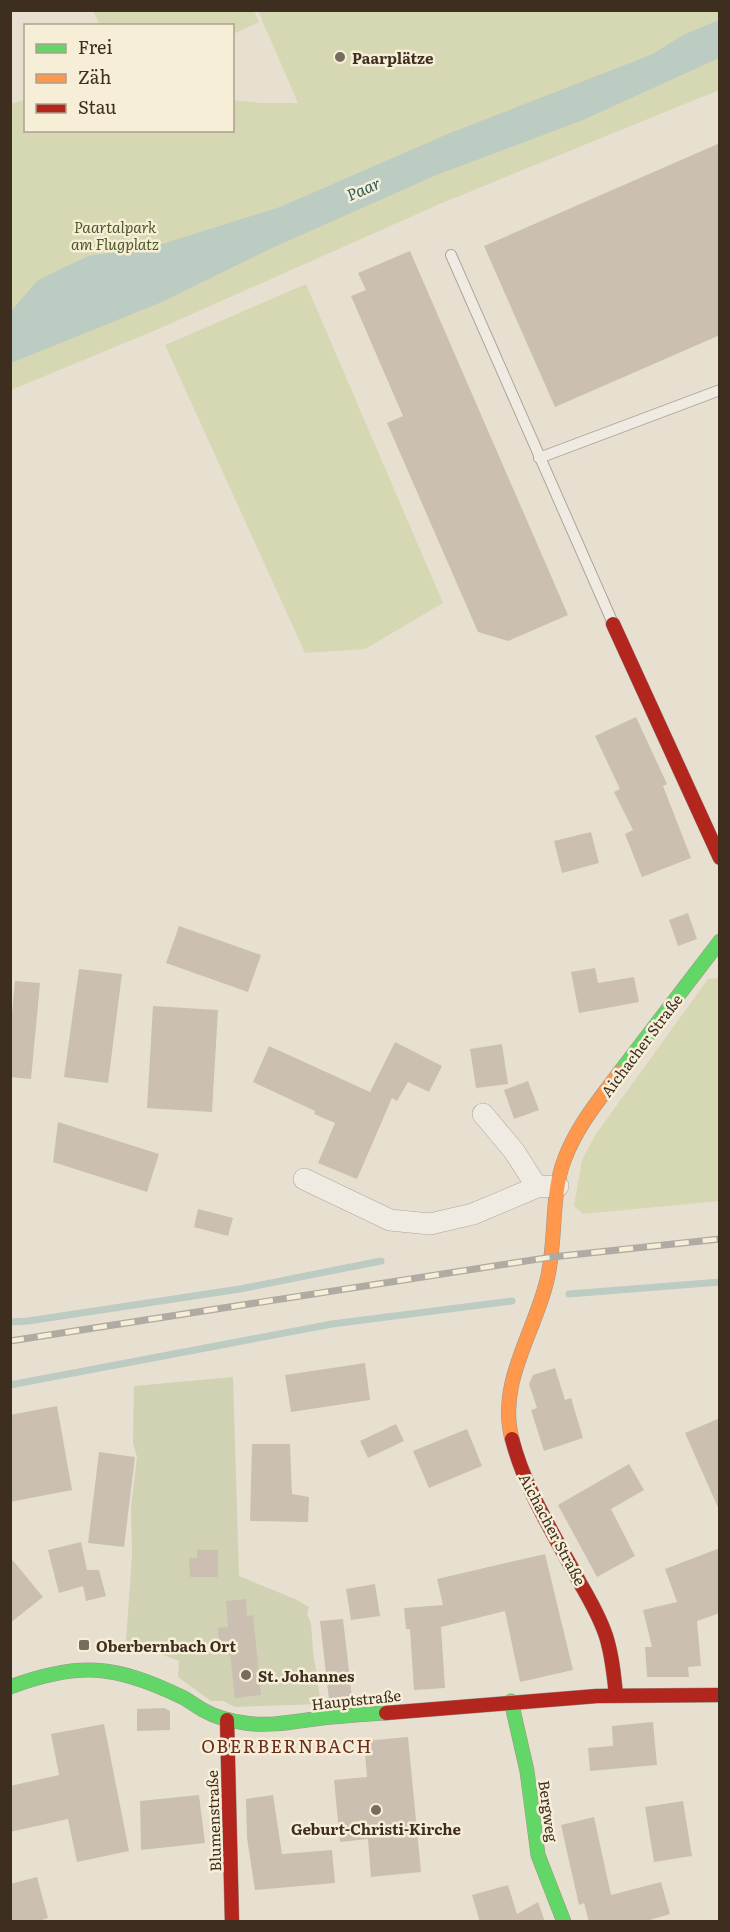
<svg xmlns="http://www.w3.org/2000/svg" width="730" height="1932" font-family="Literata,serif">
<rect width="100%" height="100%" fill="#e7e0d1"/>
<!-- green -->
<g fill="#d6d7b3">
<path d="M 93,11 L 254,11 L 259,22 L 233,34 L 232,26 L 100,25 Z"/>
<path d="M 258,11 L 719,11 L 719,90 L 442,203 L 156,330 L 11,390 L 10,104 L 25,100 L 26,130 L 232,130 L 233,100 L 260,103 L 298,103 Z"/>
<path d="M 306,284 L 443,603 L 365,649 L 305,653 L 165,345 Z"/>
<path d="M 719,978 L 719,1201 L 583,1214 L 574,1206 L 582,1160 L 596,1134 L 708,979 Z"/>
</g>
<!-- cemetery -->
<path fill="#d1d1b3" d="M 233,1377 L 239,1576 L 295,1599 L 309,1607 L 307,1614 L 311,1623 L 313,1651 L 321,1704 L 235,1707 L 223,1701 L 211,1701 L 178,1677 L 179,1661 L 126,1641 L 132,1555 L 131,1507 L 137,1457 L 133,1443 L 134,1386 Z"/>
<!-- water -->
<path fill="#bcccc2" d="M 719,20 L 719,58 L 583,120 L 434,176 L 272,248 L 162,302 L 11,363 L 11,311 L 38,280 L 88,256 L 156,246 L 280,207 L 450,133 L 653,54 L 683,35 Z"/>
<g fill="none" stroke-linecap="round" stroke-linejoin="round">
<!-- stream -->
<g stroke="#bcccc2" stroke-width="7">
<path d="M 569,1294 L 720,1282"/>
<path d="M 10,1322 L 28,1321 L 240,1289 L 381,1261"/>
<path d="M 10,1385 L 332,1324 L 512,1301"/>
</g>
</g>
<!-- building -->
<g fill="#cbbfb2">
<path d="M 720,143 L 720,335 L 555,407 L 484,246 Z"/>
<path d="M 410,251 L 568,615 L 508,641 L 478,632 L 387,423 L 403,416 L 351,296 L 366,290 L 358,273 Z"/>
<path d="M 636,717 L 667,784 L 663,786 L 691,858 L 642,877 L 625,834 L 633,830 L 614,792 L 620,789 L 595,736 Z"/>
<path d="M 591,832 L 599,863 L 562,873 L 554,841 Z"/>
<path d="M 688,913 L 697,939 L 678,946 L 669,920 Z"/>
<path d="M 179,926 L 261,955 L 248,992 L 166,963 Z"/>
<path d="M 595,968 L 598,983 L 634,977 L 639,1002 L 579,1013 L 571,972 Z"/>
<path d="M 79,969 L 122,974 L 108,1083 L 64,1077 Z"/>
<path d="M 15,981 L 40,983 L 31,1079 L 10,1077 L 10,1035 Z"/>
<path d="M 153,1006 L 218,1010 L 212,1112 L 147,1108 Z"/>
<path d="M 395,1042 L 442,1066 L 429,1092 L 408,1082 L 397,1101 L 392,1098 L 357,1179 L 318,1163 L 335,1123 L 314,1114 L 315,1111 L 253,1082 L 269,1046 L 370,1092 Z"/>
<path d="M 502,1044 L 508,1084 L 476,1088 L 470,1049 Z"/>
<path d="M 528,1081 L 539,1110 L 514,1119 L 504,1090 Z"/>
<path d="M 58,1122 L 159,1154 L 147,1192 L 53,1162 Z"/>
<path d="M 198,1209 L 233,1218 L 228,1236 L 194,1227 Z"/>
<path d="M 365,1363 L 370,1400 L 291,1412 L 285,1375 Z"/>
<path d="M 555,1368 L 565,1400 L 571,1398 L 583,1438 L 544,1451 L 531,1410 L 537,1408 L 529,1384 L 533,1375 Z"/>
<path d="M 57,1406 L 72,1490 L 10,1502 L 10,1415 Z"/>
<path d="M 720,1418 L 720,1512 L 685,1433 Z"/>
<path d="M 396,1424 L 404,1441 L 368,1458 L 360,1441 Z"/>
<path d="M 467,1429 L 482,1466 L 429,1488 L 413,1451 Z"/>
<path d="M 252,1444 L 290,1444 L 292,1494 L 309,1497 L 308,1522 L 250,1521 Z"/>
<path d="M 99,1452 L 135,1457 L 124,1547 L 88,1543 Z"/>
<path d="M 629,1464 L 644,1490 L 611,1509 L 635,1556 L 597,1577 L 558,1505 Z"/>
<path d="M 81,1542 L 87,1570 L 99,1570 L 106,1596 L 86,1601 L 83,1586 L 59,1593 L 48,1550 Z"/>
<path d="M 720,1548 L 720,1613 L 697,1621 L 701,1666 L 688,1667 L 689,1677 L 647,1677 L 645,1647 L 652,1647 L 643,1610 L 677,1602 L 665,1569 Z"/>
<path d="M 197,1550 L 218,1550 L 218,1577 L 190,1577 L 189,1558 L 197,1558 Z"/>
<path d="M 545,1554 L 573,1670 L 520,1682 L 505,1611 L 441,1627 L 445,1688 L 414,1690 L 410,1629 L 406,1629 L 404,1608 L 443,1605 L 437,1579 Z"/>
<path d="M 10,1557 L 43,1597 L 10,1623 Z"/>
<path d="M 375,1584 L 380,1616 L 351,1620 L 346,1589 Z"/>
<path d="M 246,1599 L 247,1616 L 253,1615 L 261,1695 L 235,1698 L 230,1654 L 220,1655 L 218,1628 L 228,1627 L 226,1601 Z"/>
<path d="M 343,1619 L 352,1697 L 329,1700 L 320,1621 Z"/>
<path d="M 164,1708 L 170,1711 L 170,1730 L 137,1731 L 137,1709 Z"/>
<path d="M 653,1722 L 657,1765 L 590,1771 L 588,1748 L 613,1746 L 612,1726 Z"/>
<path d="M 104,1724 L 129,1851 L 77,1862 L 68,1819 L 10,1832 L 10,1786 L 59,1775 L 51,1734 Z"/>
<path d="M 408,1737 L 421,1872 L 371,1877 L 368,1839 L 340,1842 L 334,1780 L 367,1777 L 364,1741 Z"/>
<path d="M 199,1795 L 205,1843 L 141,1850 L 140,1801 Z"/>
<path d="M 273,1795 L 282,1854 L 332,1850 L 335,1883 L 255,1890 L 247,1838 L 246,1799 Z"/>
<path d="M 683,1801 L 692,1856 L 654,1862 L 645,1807 Z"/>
<path d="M 594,1817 L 611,1895 L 661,1882 L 670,1914 L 643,1922 L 589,1922 L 584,1903 L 579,1905 L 561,1825 Z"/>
<path d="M 37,1877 L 48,1918 L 35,1922 L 12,1922 L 10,1914 L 10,1884 Z"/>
<path d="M 508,1885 L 517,1914 L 538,1902 L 545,1922 L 480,1922 L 472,1895 Z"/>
</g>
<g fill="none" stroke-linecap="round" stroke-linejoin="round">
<!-- lane casing -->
<g stroke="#ada599" stroke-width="12">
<g id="lane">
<path d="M 451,255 L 612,621"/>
<path d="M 539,458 L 720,390"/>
</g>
</g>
<!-- street casing -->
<g stroke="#ada599" stroke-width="22">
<g id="street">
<path d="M 483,1114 L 514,1151 L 537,1187"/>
<path d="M 304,1179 L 390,1220 L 430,1224 L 473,1214 L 537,1187 L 558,1186"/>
</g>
</g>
<!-- fast casing -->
<g stroke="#9c958a" stroke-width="15">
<g id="fast">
<path d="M 619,1073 L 720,941"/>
<path d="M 10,1687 C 79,1661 116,1665 182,1697 C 190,1701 197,1707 205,1711 C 217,1718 231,1721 245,1723 C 270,1727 297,1721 322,1718 C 343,1716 365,1714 386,1713"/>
<path d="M 511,1701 L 527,1771 L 538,1855 L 564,1922"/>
</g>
</g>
<!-- slow casing -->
<g stroke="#9c958a" stroke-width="15">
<path id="slow" d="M 512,1439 C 497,1383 535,1332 547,1280 C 557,1241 550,1195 565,1158 C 577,1126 599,1100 619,1073"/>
</g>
<!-- jam casing -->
<g stroke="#9c958a" stroke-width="15">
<g id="jam">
<path d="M 613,624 L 720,858"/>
<path d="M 512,1439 C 525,1490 555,1536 580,1583 C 590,1600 600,1618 606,1636 C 612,1655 614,1675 616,1695"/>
<path d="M 386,1713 L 597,1696 L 720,1695"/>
<path d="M 227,1720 L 232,1922"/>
</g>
</g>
<!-- lane -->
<use href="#lane" stroke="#efebe3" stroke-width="10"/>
<!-- street -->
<use href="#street" stroke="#efebe3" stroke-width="21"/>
<!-- fast -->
<use href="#fast" stroke="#63d668" stroke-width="14"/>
<!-- slow -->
<use href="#slow" stroke="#ff974d" stroke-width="14"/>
<!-- jam -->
<use href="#jam" stroke="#b3261e" stroke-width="14"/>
<!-- rail casing -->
<g stroke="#afaaa2" stroke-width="7">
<path id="rail" d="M 10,1341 L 552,1257 L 720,1239"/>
</g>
<!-- rail -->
<use href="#rail" stroke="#f7eed8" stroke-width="4.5" stroke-dasharray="14" stroke-linecap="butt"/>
</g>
<!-- markers -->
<g fill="#786c5e" stroke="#f7eed8" stroke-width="2">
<circle cx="340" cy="57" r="6"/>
<rect x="78" y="1639" width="12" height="12" rx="3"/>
<circle cx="246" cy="1675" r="6"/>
<circle cx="376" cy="1810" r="6"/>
</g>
<g text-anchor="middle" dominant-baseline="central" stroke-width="5" stroke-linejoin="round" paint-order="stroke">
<!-- poi labels -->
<g font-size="15" font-weight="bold" fill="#3d2e20" stroke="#f7eed8" text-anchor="start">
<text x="352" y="57">Paarplätze</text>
<text x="96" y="1645">Oberbernbach Ort</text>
<text x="258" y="1675">St. Johannes</text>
<text x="376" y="1828" text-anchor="middle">Geburt-Christi-Kirche</text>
</g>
<!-- park labels -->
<g font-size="15" font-style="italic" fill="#4d5a26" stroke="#f7eed8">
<text x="115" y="226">Paartalpark<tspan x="115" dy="17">am Flugplatz</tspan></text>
</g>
<!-- street labels -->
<g font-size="15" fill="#3d2e20" stroke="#f7eed8">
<text transform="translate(641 1045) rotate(-53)">Aichacher Straße</text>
<text transform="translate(553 1529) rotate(62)">Aichacher Straße</text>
<text transform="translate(356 1699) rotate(-6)">Hauptstraße</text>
<text transform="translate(549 1811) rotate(82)">Bergweg</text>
<text transform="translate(213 1821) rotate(-92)">Blumenstraße</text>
</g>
<!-- water labels -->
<g font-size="16" font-style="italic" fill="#2f5d5a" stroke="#f7eed8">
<text transform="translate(363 188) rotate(-23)">Paar</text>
</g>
<!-- quarter labels -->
<g font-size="18" letter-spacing="1.5" fill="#6b2e1e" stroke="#f7eed8">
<text x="287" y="1745">OBERBERNBACH</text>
</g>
</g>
<!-- border -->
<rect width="730" height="1932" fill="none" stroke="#3d2e20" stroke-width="24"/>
<!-- legend -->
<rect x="24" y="24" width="210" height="108" fill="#f7eed8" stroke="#ada18e" stroke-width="1.5"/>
<rect x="36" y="44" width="30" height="9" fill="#63d668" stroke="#ada18e" stroke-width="1.5"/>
<text x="78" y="54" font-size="18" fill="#3d2e20">Frei</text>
<rect x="36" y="74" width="30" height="9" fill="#ff974d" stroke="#ada18e" stroke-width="1.5"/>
<text x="78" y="84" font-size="18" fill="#3d2e20">Zäh</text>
<rect x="36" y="104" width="30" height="9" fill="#b3261e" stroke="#ada18e" stroke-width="1.5"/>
<text x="78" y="114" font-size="18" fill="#3d2e20">Stau</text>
</svg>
